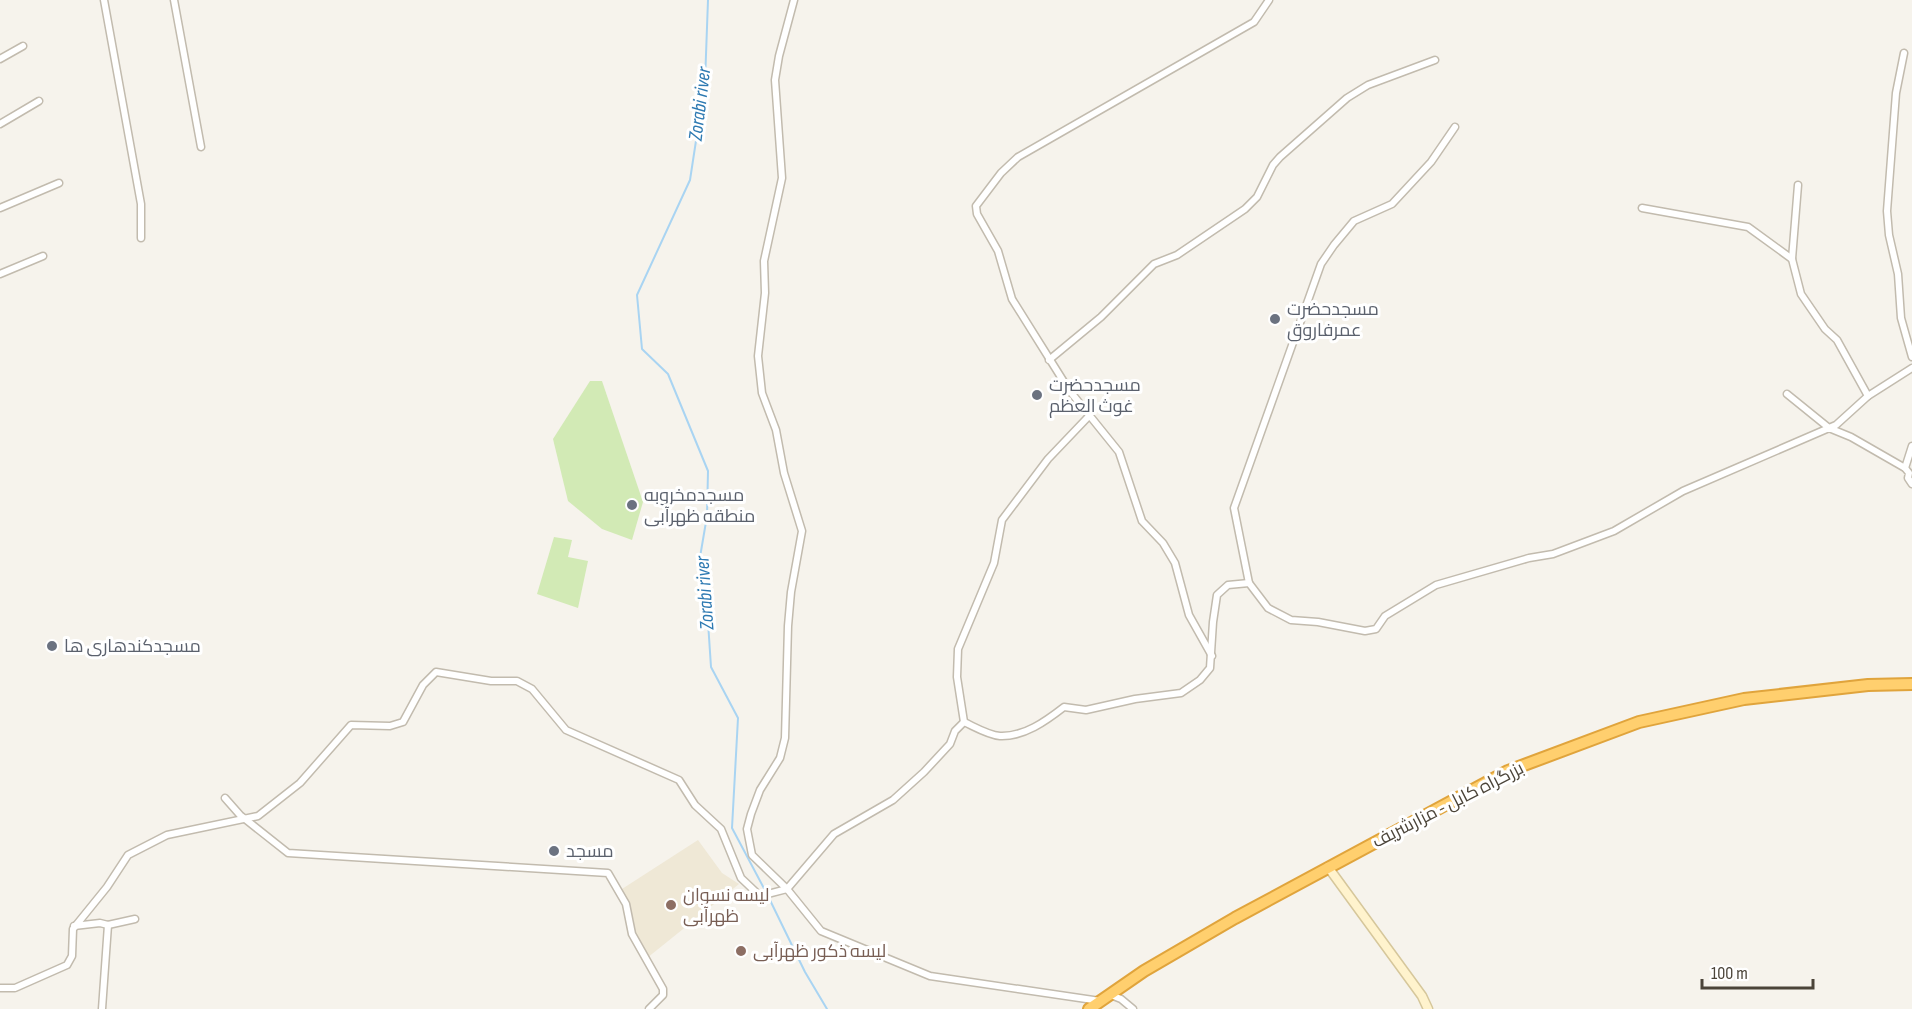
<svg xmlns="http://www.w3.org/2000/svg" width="1912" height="1009" font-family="'Sofia Sans Condensed',Cairo,sans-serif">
<rect width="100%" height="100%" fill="#f6f3ec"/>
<!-- education -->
<path fill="#efe8d6" d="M 698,840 L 722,873 L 739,884 L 647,958 L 626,927 L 634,921 L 622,889 Z"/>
<!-- green -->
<g fill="#d2eab5">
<path d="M 590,381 L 602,381 L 643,502 L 632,540 L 602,529 L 568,501 L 553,439 Z"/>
<path d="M 554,537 L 572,540 L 568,557 L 588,561 L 578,608 L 537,594 Z"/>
</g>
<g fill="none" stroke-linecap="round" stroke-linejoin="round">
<!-- stream -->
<path stroke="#a9d4f2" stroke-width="2" d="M 708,0 L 705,82 L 690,180 L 637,295 L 642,349 L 668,374 L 708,471 L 707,516 L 699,563 L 707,607 L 711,667 L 738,718 L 732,828 L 767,894 L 805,972 L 827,1009"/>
<!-- street casing -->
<g stroke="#c2bbae" stroke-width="9">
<g id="street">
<path d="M 104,0 L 141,204 L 141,238"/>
<path d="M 174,0 L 201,147"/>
<path d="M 794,0 L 779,56 L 775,80 L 782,178 L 764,261 L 765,293 L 758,356 L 762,393 L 776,430 L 784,473 L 802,531 L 791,592 L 788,626 L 785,738 L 780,758 L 760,790 L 751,814 L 747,829 L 752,855 L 787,889 L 821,931 L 930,976 L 1100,1001"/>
<path d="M 1904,53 L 1896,93 L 1887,211 L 1889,235 L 1898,274 L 1901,318 L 1912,357"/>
<path d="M 0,59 L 23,46"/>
<path d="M 0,124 L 39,101"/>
<path d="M 1798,185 L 1792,259 L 1801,294 L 1825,329 L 1837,340 L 1868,396"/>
<path d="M 0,208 L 59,183"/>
<path d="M 1642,208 L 1748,227 L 1792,259"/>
<path d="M 0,274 L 43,256"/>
<path d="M 1049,360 L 1101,317 L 1154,264 L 1177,255 L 1245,209 L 1257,197 L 1273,165 L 1280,157 L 1347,98 L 1368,85 L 1435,60"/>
<path d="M 1787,394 L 1829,428 L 1836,425 L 1868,396 L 1912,368"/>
<path d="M 1905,468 L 1912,446"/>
<path d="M 1249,583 L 1234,508 L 1321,264 L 1334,245 L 1354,221 L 1392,204 L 1431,162 L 1455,127"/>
<path d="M 1212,656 L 1189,615 L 1175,563 L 1163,543 L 1142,521 L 1119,452 L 1069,390 L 1012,299 L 998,251 L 977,214 L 976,206 L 1001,173 L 1018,157 L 1254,22 L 1269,0"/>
<path d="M 964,722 L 957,677 L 958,649 L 994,563 L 1002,520 L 1048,459 L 1089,416"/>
<path d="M 225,798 L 240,815 L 288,853 L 608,873 L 626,904 L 632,934 L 663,989 L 663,995 L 649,1009"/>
<path d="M 74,926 L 100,923 L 108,925 L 135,919"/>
<path d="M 0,988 L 15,988 L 67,965 L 72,956 L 73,929 L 107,887 L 128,855 L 167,835 L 258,816 L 300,783 L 351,725 L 390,726 L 403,722 L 423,685 L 436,672 L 491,681 L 517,681 L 532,689 L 566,730 L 679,780 L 695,805 L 721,829 L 741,878 L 760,896 L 787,889 L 834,834 L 893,800 L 924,772 L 950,744 L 955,731 L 964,722 C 975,727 988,735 1000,736 C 1024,737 1046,721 1064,707 L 1086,710 L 1135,699 L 1181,693 L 1200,680 L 1210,668 L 1213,622 L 1217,595 L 1228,585 L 1249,583 L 1268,608 L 1291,620 L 1318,622 L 1365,631 L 1376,629 L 1385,616 L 1436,585 L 1529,558 L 1553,554 L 1614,531 L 1683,491 L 1829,428 L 1851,437 L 1905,468 L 1909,473 L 1908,478 L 1912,484"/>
<path d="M 1111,995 L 1121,999 L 1133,1009"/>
<path d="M 102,1009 L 108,925"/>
</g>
</g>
<!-- secondary casing -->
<g stroke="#d6c79b" stroke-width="11">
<path id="secondary" d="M 1328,867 L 1422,996 L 1428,1009"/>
</g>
<!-- highway casing -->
<g stroke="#e0a43c" stroke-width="14">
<path id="highway" d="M 1089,1009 L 1144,971 L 1235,918 L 1508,771 L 1639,722 L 1744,699 L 1868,685 L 1912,684"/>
</g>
<!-- street -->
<use href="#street" stroke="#fff" stroke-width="6"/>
<!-- secondary -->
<use href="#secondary" stroke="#fff3cd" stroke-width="8"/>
<!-- highway -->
<use href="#highway" stroke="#ffcf6e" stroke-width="10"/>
</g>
<!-- markers -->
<g fill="#6b7280" stroke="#fff" stroke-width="2">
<circle cx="1275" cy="319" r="6"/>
<circle cx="1037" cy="395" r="6"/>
<circle cx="632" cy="505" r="6"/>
<circle cx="52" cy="646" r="6"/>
<circle cx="554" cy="851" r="6"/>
</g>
<g fill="#8d6e63" stroke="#fff" stroke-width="2">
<circle cx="671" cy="905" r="6"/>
<circle cx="741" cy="951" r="6"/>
</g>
<g text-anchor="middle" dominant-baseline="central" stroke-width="6" stroke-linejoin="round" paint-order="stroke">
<!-- worship labels -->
<g font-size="18" fill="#5b616d" stroke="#fff" text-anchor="start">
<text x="1287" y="309">مسجدحضرت<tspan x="1287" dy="21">عمرفاروق</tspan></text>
<text x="1049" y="385">مسجدحضرت<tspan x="1049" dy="21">غوث العظم</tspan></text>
<text x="644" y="495">مسجدمخروبه<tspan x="644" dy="21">منطقه ظهرآبی</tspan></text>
<text x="64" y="646">مسجدکندهاری ها</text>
<text x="566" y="851">مسجد</text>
</g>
<!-- street labels -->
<g font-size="18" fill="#4b4439" stroke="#fff">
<text transform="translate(1448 805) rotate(-27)">بزرگراه کابل - مزارشریف</text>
</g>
<!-- education labels -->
<g font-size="18" fill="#785e54" stroke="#fff" text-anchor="start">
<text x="683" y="895">لیسه نسوان<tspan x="683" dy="21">ظهرآبی</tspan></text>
<text x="753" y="951">لیسه ذکور ظهرآبی</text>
</g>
<!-- water labels -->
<g font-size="20" font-style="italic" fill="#2e7ab2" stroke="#fff">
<text transform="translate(700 104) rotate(-83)">Zorabi river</text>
<text transform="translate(705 593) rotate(-94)">Zorabi river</text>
</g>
</g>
<!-- scale -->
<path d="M1702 979v9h111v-9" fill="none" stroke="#4b4439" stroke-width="3"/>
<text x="1711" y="979" font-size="18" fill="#4b4439" stroke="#ffffff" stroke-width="4.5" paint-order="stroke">100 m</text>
</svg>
